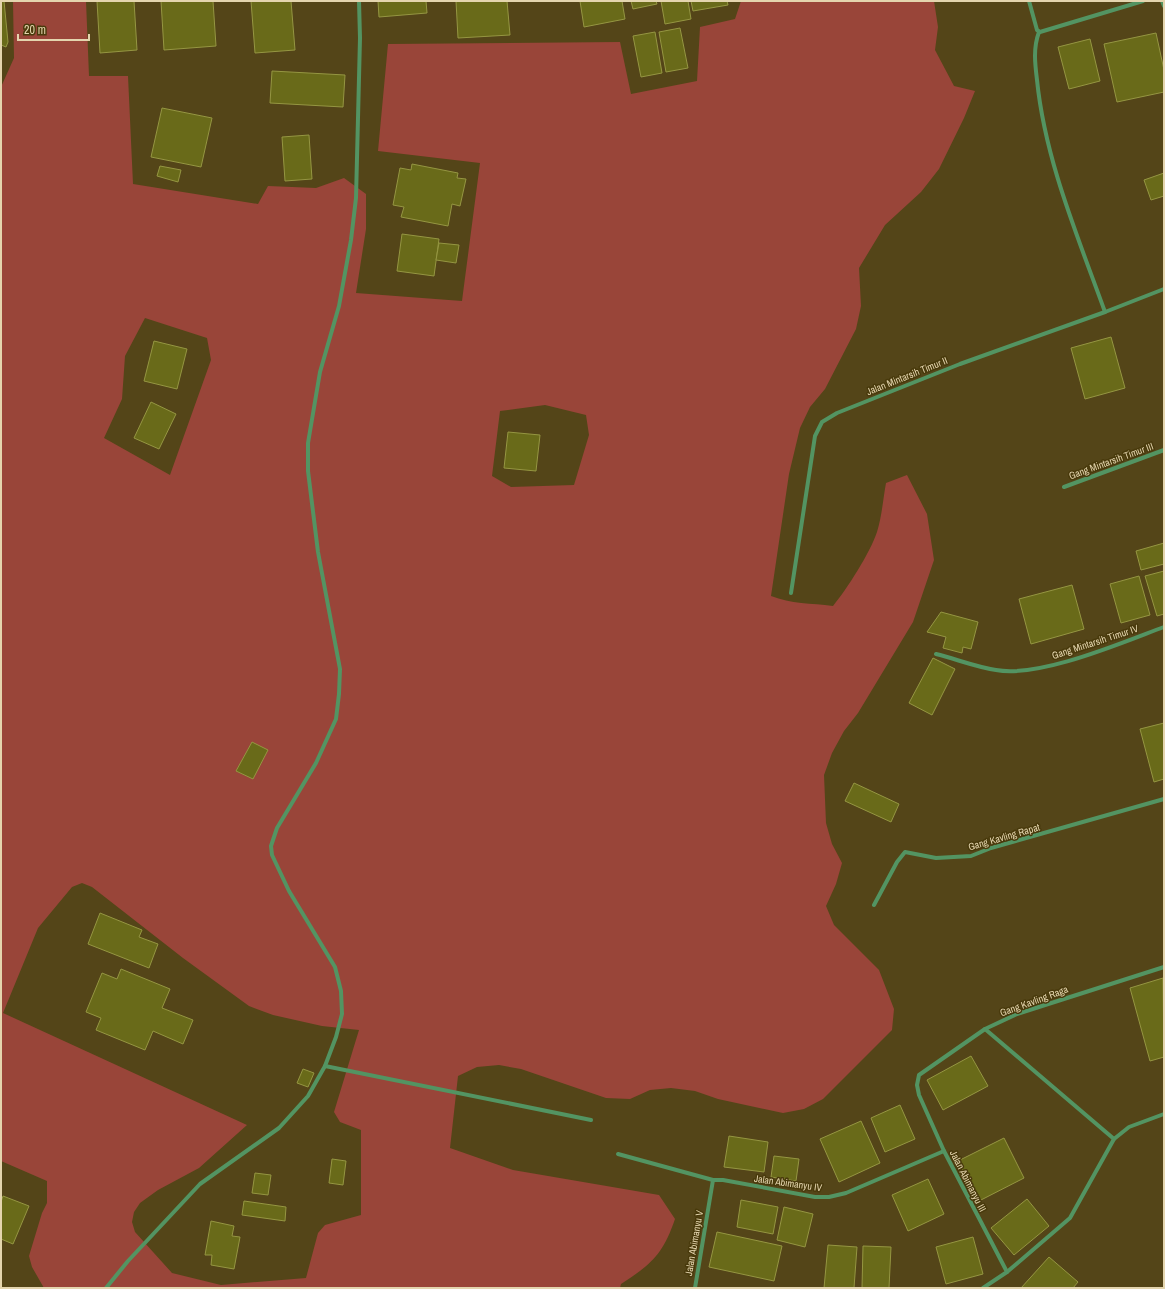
<svg xmlns="http://www.w3.org/2000/svg" width="1165" height="1289" font-family="'Archivo Narrow',sans-serif">
<rect width="100%" height="100%" fill="#544518"/>
<!-- green -->
<path fill="#994539" fill-rule="evenodd" d="M 13,1 L 86,1 L 89,76 L 128,76 L 133,184 L 258,204 L 268,186 L 316,188 L 344,178 L 366,194 L 366,229 L 356,293 L 462,301 L 480,163 L 378,151 L 388,44 L 620,42 L 631,94 L 697,81 L 700,27 L 735,19 L 741,1 L 934,1 L 938,27 L 935,50 L 954,86 L 975,91 L 964,118 L 939,169 L 921,192 L 885,225 L 859,268 L 861,306 L 856,329 L 825,389 L 810,407 L 800,428 L 789,474 L 771,596 C 791,604 811,603 833,606 C 847,589 870,553 877,532 C 882,516 883,499 886,483 L 907,475 L 927,514 L 934,560 L 913,622 L 858,713 L 844,731 L 832,753 L 824,775 L 826,823 L 832,844 L 842,863 L 836,884 L 826,906 L 834,925 L 879,970 L 894,1009 L 892,1030 L 823,1099 L 804,1109 L 783,1113 L 718,1099 L 695,1091 L 671,1088 L 650,1090 L 630,1099 L 606,1098 L 521,1069 L 499,1065 L 477,1067 L 458,1076 L 450,1148 L 513,1170 L 659,1195 L 675,1219 C 663,1254 652,1264 621,1284 L 620,1288 L 44,1288 L 32,1267 L 29,1256 L 42,1213 L 47,1203 L 47,1181 L 1,1161 L 1,87 L 14,58 ZM 145,318 L 207,338 L 211,360 L 170,475 L 104,438 L 122,399 L 125,356 ZM 545,405 L 586,415 L 589,435 L 574,485 L 511,487 L 492,476 L 500,411 ZM 82,883 L 92,887 L 183,958 L 249,1006 L 273,1015 L 322,1026 L 359,1030 L 334,1112 L 340,1122 L 361,1130 L 361,1215 L 325,1225 L 318,1233 L 306,1278 L 221,1285 L 172,1273 L 135,1232 L 132,1222 L 134,1212 L 140,1203 L 158,1190 L 199,1168 L 247,1125 L 3,1013 L 38,928 L 72,887 Z"/>
<!-- building -->
<g fill="#696a19" stroke="#959642">
<path d="M 1,1 L 4,1 L 8,42 L 6,47 L 1,45 Z"/>
<path d="M 97,1 L 134,1 L 137,50 L 100,53 Z"/>
<path d="M 161,1 L 213,1 L 216,46 L 164,50 Z"/>
<path d="M 251,1 L 291,1 L 295,50 L 255,53 Z"/>
<path d="M 378,1 L 426,1 L 427,13 L 379,17 Z"/>
<path d="M 456,1 L 507,1 L 510,35 L 458,38 Z"/>
<path d="M 580,1 L 622,1 L 625,19 L 584,27 Z"/>
<path d="M 631,1 L 656,1 L 657,4 L 633,9 Z"/>
<path d="M 661,1 L 688,1 L 691,19 L 665,24 Z"/>
<path d="M 691,1 L 727,1 L 728,5 L 693,11 Z"/>
<path d="M 680,28 L 688,68 L 666,72 L 659,32 Z"/>
<path d="M 655,32 L 662,73 L 641,77 L 633,36 Z"/>
<path d="M 1156,33 L 1164,70 L 1164,92 L 1117,102 L 1104,44 Z"/>
<path d="M 1090,39 L 1100,81 L 1069,89 L 1058,47 Z"/>
<path d="M 272,71 L 345,75 L 343,107 L 270,103 Z"/>
<path d="M 162,108 L 212,118 L 201,167 L 151,157 Z"/>
<path d="M 309,135 L 312,179 L 285,181 L 282,137 Z"/>
<path d="M 412,164 L 458,173 L 457,178 L 466,179 L 460,206 L 452,204 L 448,226 L 401,217 L 404,207 L 393,205 L 400,168 L 411,170 Z"/>
<path d="M 160,166 L 181,170 L 178,182 L 157,176 Z"/>
<path d="M 1164,173 L 1164,196 L 1151,200 L 1144,180 Z"/>
<path d="M 402,234 L 439,239 L 434,276 L 397,271 Z"/>
<path d="M 439,243 L 459,245 L 456,263 L 436,260 Z"/>
<path d="M 1111,337 L 1125,388 L 1085,399 L 1071,348 Z"/>
<path d="M 154,341 L 187,349 L 177,389 L 144,381 Z"/>
<path d="M 151,402 L 176,414 L 159,449 L 134,438 Z"/>
<path d="M 508,432 L 540,435 L 536,471 L 504,468 Z"/>
<path d="M 1164,543 L 1164,564 L 1141,570 L 1136,551 Z"/>
<path d="M 1164,571 L 1164,614 L 1157,616 L 1145,576 Z"/>
<path d="M 1139,576 L 1150,615 L 1121,623 L 1110,584 Z"/>
<path d="M 1072,585 L 1084,629 L 1031,644 L 1019,599 Z"/>
<path d="M 941,612 L 978,622 L 971,649 L 963,647 L 962,653 L 943,648 L 946,637 L 927,632 Z"/>
<path d="M 933,658 L 955,669 L 932,715 L 909,703 Z"/>
<path d="M 1164,723 L 1164,779 L 1154,782 L 1140,729 Z"/>
<path d="M 252,742 L 268,750 L 253,779 L 236,771 Z"/>
<path d="M 854,783 L 899,804 L 891,822 L 845,801 Z"/>
<path d="M 100,913 L 142,930 L 139,937 L 158,944 L 149,968 L 88,944 Z"/>
<path d="M 121,969 L 170,989 L 162,1008 L 193,1020 L 183,1044 L 153,1031 L 145,1050 L 96,1030 L 101,1018 L 86,1012 L 102,973 L 117,979 Z"/>
<path d="M 1163,978 L 1164,1057 L 1150,1061 L 1130,988 Z"/>
<path d="M 971,1056 L 988,1086 L 943,1110 L 927,1080 Z"/>
<path d="M 303,1069 L 314,1073 L 308,1087 L 297,1083 Z"/>
<path d="M 900,1105 L 915,1139 L 885,1152 L 871,1118 Z"/>
<path d="M 861,1121 L 880,1163 L 839,1182 L 820,1139 Z"/>
<path d="M 729,1136 L 768,1142 L 764,1172 L 724,1167 Z"/>
<path d="M 1004,1138 L 1024,1178 L 979,1201 L 958,1161 Z"/>
<path d="M 774,1156 L 799,1159 L 796,1181 L 771,1177 Z"/>
<path d="M 332,1159 L 346,1161 L 343,1185 L 329,1183 Z"/>
<path d="M 255,1173 L 271,1175 L 268,1195 L 252,1193 Z"/>
<path d="M 928,1179 L 944,1214 L 908,1231 L 892,1195 Z"/>
<path d="M 3,1196 L 29,1206 L 13,1244 L 1,1239 L 1,1202 Z"/>
<path d="M 1027,1199 L 1049,1226 L 1014,1255 L 991,1228 Z"/>
<path d="M 741,1200 L 778,1207 L 773,1234 L 737,1227 Z"/>
<path d="M 244,1201 L 286,1207 L 285,1221 L 242,1215 Z"/>
<path d="M 784,1207 L 813,1214 L 805,1247 L 777,1240 Z"/>
<path d="M 211,1221 L 234,1226 L 232,1236 L 240,1237 L 234,1269 L 211,1265 L 212,1255 L 205,1255 Z"/>
<path d="M 717,1232 L 782,1246 L 774,1281 L 709,1267 Z"/>
<path d="M 973,1237 L 983,1274 L 946,1284 L 936,1247 Z"/>
<path d="M 828,1245 L 857,1247 L 854,1288 L 824,1288 Z"/>
<path d="M 863,1246 L 891,1247 L 889,1288 L 862,1288 Z"/>
<path d="M 1049,1257 L 1078,1282 L 1073,1288 L 1021,1288 Z"/>
</g>
<g fill="none" stroke-linecap="round" stroke-linejoin="round">
<!-- street -->
<g stroke="#539462" stroke-width="4">
<path d="M 1029,1 L 1037,30 L 1040,32 L 1143,1"/>
<path d="M 1162,1 L 1164,6"/>
<path d="M 1039,32 C 1033,48 1035,64 1037,80 C 1045,160 1078,237 1105,312"/>
<path d="M 1064,487 L 1164,450"/>
<path d="M 791,593 L 815,436 L 822,422 L 837,413 L 960,364 L 1105,312 L 1164,289"/>
<path d="M 936,654 C 956,659 976,667 996,670 C 1040,678 1121,643 1164,627"/>
<path d="M 874,905 L 897,862 L 905,852 L 936,858 L 971,856 L 991,848 L 1164,799"/>
<path d="M 985,1029 L 1114,1139"/>
<path d="M 325,1066 L 591,1120"/>
<path d="M 618,1154 L 713,1180"/>
<path d="M 1007,1272 L 1070,1218 L 1114,1139 L 1129,1127 L 1164,1114"/>
<path d="M 106,1288 L 128,1261 L 200,1184 L 279,1128 L 308,1096 L 325,1066 L 336,1037 L 342,1014 L 341,991 L 335,967 L 289,891 L 272,855 L 271,846 L 277,828 L 316,763 L 336,719 L 339,694 L 340,669 L 318,552 L 308,471 L 308,443 L 320,372 L 339,306 L 351,240 L 356,198 L 360,38 L 359,1"/>
<path d="M 695,1288 L 713,1180 L 723,1180 L 815,1197 L 829,1197 L 846,1193 L 944,1151"/>
<path d="M 983,1288 L 1007,1272 L 944,1151 L 919,1095 L 917,1085 L 919,1075 L 985,1029 L 1017,1014 L 1164,967"/>
</g>
</g>
<g text-anchor="middle" dominant-baseline="central" stroke-width="3" stroke-linejoin="round" paint-order="stroke">
<!-- street labels -->
<g font-size="10" fill="#e4d5ae" stroke="#493a0c">
<text transform="translate(907 376) rotate(-22)">Jalan Mintarsih Timur II</text>
<text transform="translate(1111 461) rotate(-20)">Gang Mintarsih Timur III</text>
<text transform="translate(1095 642) rotate(-18)">Gang Mintarsih Timur IV</text>
<text transform="translate(1004 837) rotate(-16)">Gang Kavling Rapat</text>
<text transform="translate(1034 1001) rotate(-20)">Gang Kavling Raga</text>
<text transform="translate(968 1181) rotate(63)">Jalan Abimanyu III</text>
<text transform="translate(788 1183) rotate(8)">Jalan Abimanyu IV</text>
<text transform="translate(694 1243) rotate(-80)">Jalan Abimanyu V</text>
</g>
</g>
<!-- border -->
<rect width="1165" height="1289" fill="none" stroke="#e4d5ae" stroke-width="4"/>
<!-- scale -->
<path d="M18 34v6h71v-6" fill="none" stroke="#e4d5ae" stroke-width="2"/>
<text x="24" y="34" font-size="12" fill="#e4d5ae" stroke="#493a0c" stroke-width="3" paint-order="stroke">20 m</text>
</svg>
